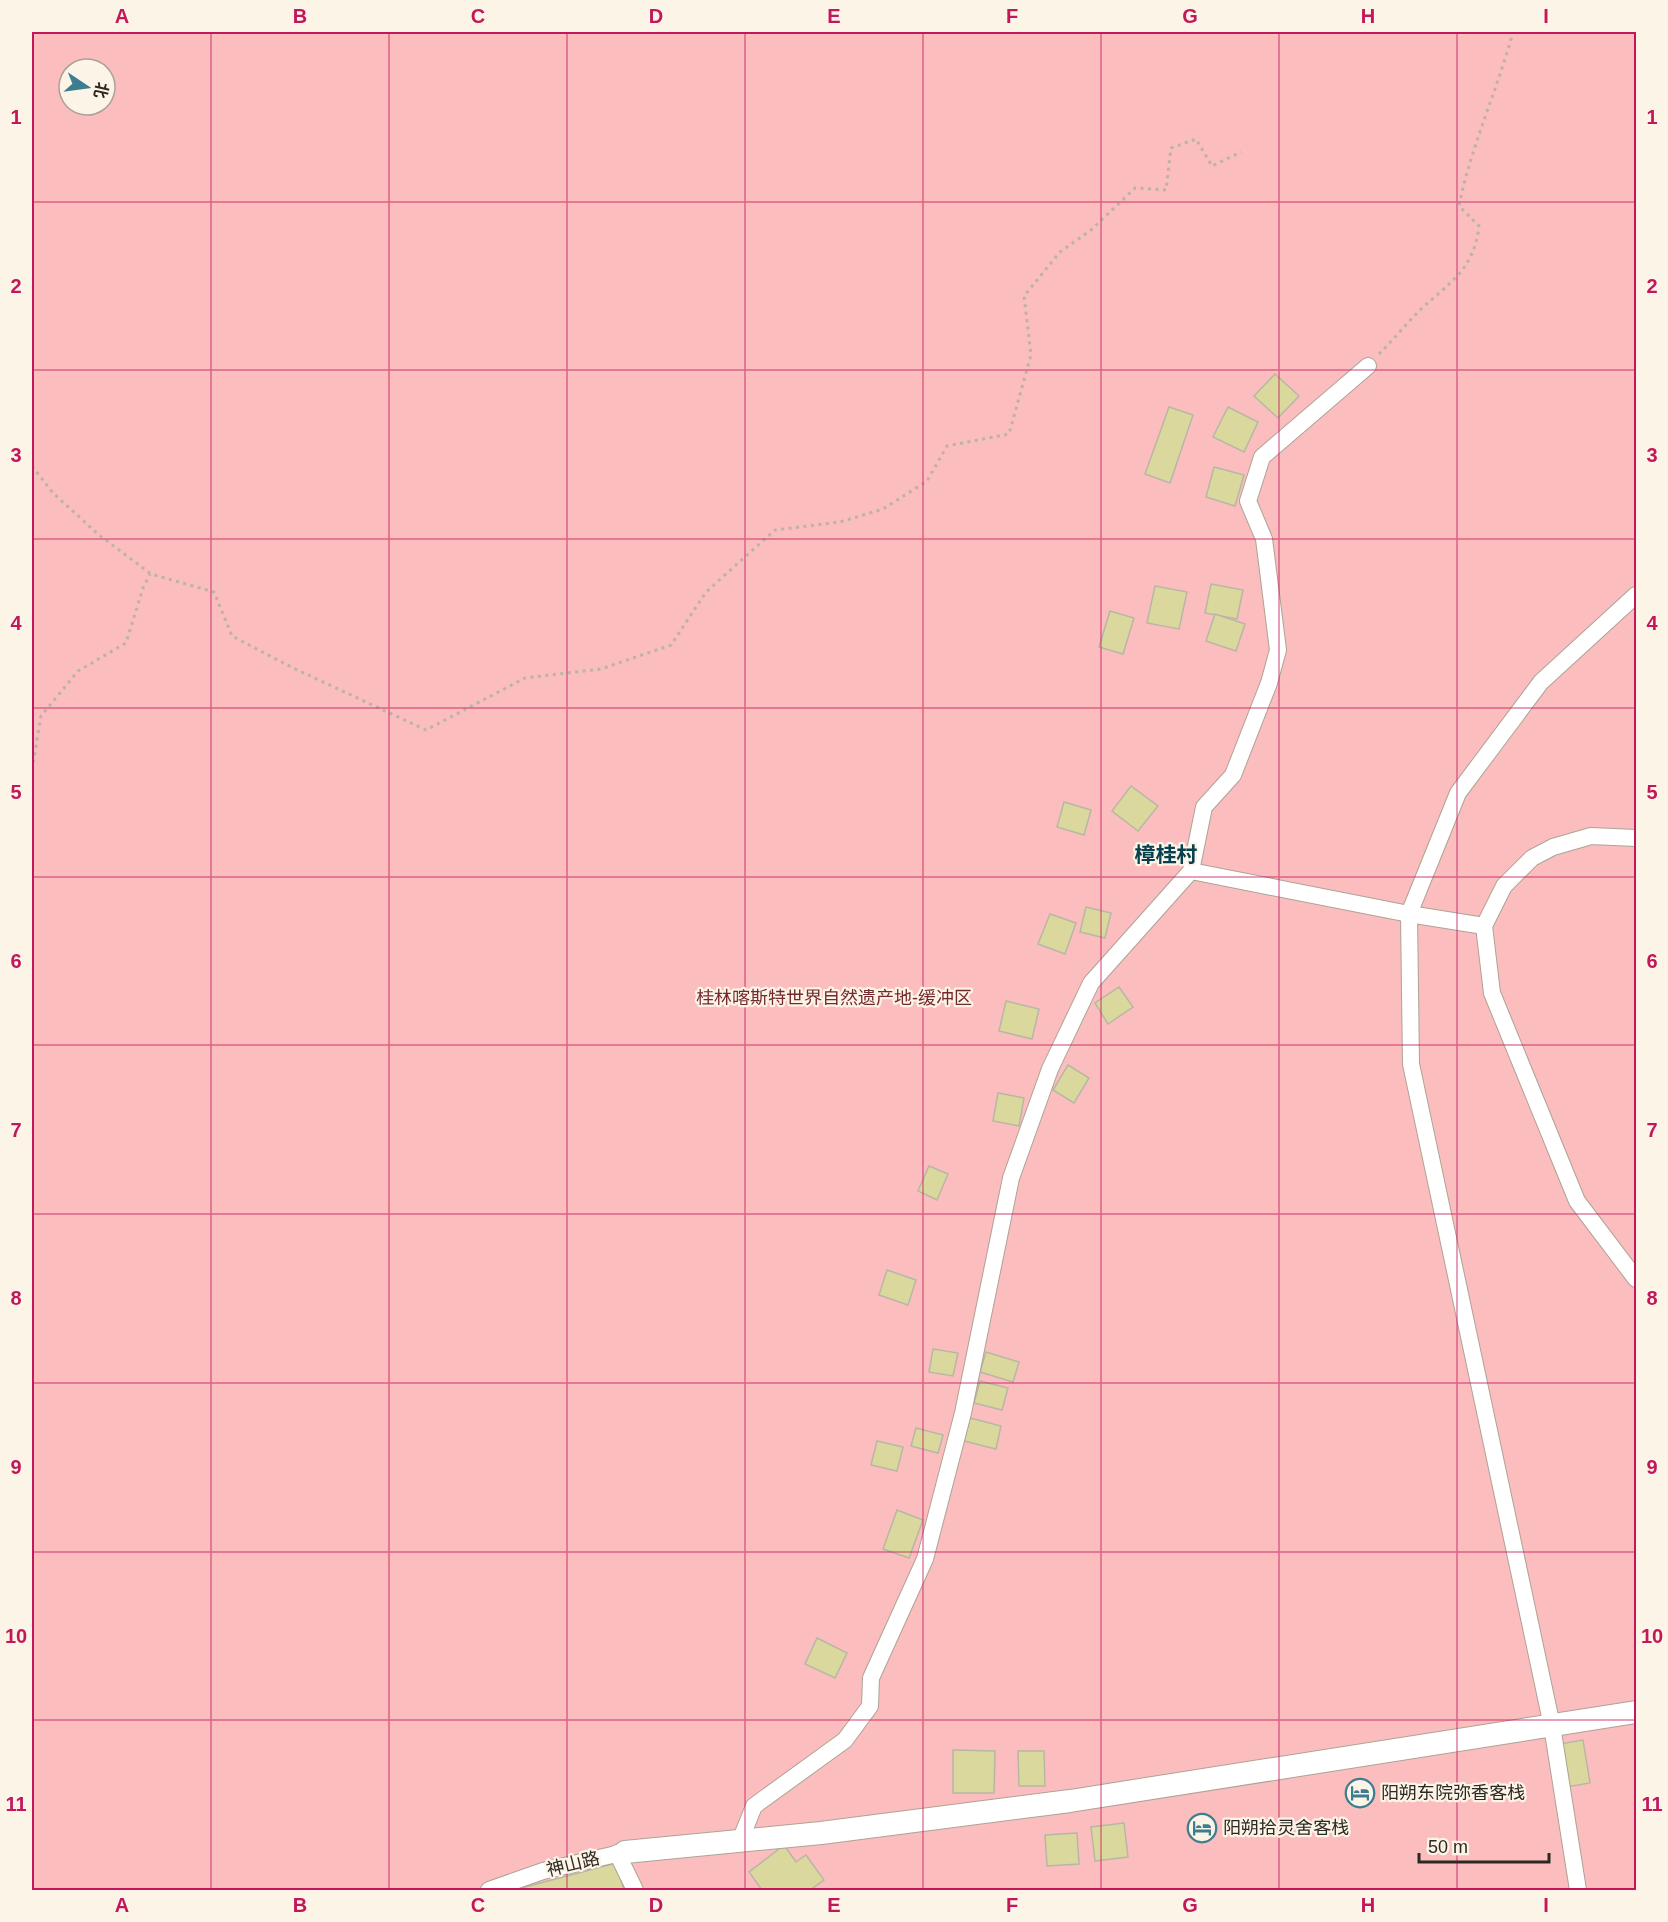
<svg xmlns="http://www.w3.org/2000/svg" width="1668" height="1922" font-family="Helvetica,'Noto Sans SC',sans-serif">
<rect width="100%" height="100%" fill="#fdf4e8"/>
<!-- green -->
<path fill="#fbbdbd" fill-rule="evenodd" d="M 32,32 L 1636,32 L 1636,1890 L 32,1890 ZM 69,69 L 105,69 L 105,105 L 69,105 Z"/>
<!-- building -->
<g fill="#dbd89e" stroke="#b8b7a6" stroke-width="1.5">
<path d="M 1275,374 L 1299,396 L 1278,418 L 1254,396 Z"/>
<path d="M 1169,407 L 1193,415 L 1170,483 L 1145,474 Z"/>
<path d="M 1228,407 L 1258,422 L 1244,452 L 1213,437 Z"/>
<path d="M 1214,467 L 1244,475 L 1235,506 L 1206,497 Z"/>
<path d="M 1211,584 L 1243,590 L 1237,619 L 1205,613 Z"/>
<path d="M 1155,586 L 1187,592 L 1179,629 L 1147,623 Z"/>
<path d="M 1110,611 L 1134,618 L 1123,654 L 1099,647 Z"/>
<path d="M 1215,614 L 1245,624 L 1236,651 L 1206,641 Z"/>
<path d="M 1131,786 L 1158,806 L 1138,831 L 1112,811 Z"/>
<path d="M 1064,802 L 1091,810 L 1084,835 L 1057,827 Z"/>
<path d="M 1086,907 L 1111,913 L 1105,938 L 1080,932 Z"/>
<path d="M 1050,914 L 1076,923 L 1065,954 L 1038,944 Z"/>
<path d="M 1119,987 L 1133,1007 L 1108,1024 L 1095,1003 Z"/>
<path d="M 1006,1001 L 1039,1009 L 1032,1039 L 999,1031 Z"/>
<path d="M 1068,1065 L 1089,1078 L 1074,1103 L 1053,1090 Z"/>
<path d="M 998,1093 L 1024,1098 L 1019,1126 L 993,1121 Z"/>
<path d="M 929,1166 L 948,1174 L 937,1200 L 918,1191 Z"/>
<path d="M 887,1270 L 916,1280 L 908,1305 L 879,1295 Z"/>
<path d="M 933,1349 L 958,1353 L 953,1376 L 929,1372 Z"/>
<path d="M 986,1352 L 1019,1362 L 1013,1382 L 980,1372 Z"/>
<path d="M 980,1381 L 1008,1388 L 1002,1410 L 974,1403 Z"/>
<path d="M 970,1418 L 1001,1426 L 996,1449 L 964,1441 Z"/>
<path d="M 916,1428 L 943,1435 L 938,1453 L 911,1446 Z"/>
<path d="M 877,1441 L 903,1447 L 897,1471 L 871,1465 Z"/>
<path d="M 897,1510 L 923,1520 L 909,1558 L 883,1549 Z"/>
<path d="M 817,1638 L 847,1653 L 835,1678 L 805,1664 Z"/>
<path d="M 1583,1740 L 1590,1783 L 1566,1787 L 1560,1744 Z"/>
<path d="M 953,1750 L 995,1751 L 994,1793 L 953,1793 Z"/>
<path d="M 1018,1751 L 1044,1751 L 1045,1786 L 1019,1786 Z"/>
<path d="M 1124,1823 L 1128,1857 L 1095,1861 L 1091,1827 Z"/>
<path d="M 1077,1833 L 1079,1864 L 1047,1866 L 1045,1835 Z"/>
<path d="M 784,1845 L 796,1862 L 806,1855 L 824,1880 L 810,1890 L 762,1890 L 749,1872 Z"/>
<path d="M 616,1863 L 624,1890 L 514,1890 Z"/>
</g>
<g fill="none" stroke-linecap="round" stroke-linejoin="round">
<!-- minor casing -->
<g stroke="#aea395" stroke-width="18">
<g id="minor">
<path d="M 1636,838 L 1591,836 L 1553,847 L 1532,858 L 1504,886 L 1484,926 L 1492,993 L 1577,1201 L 1636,1279"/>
<path d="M 1191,871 L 1204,807 L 1233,775 L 1269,683 L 1278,650 L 1264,539 L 1248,501 L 1262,457 L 1368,366"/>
<path d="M 740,1841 L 754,1806 L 845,1740 L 870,1706 L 871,1678 L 925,1559 L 963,1413 L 1011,1178 L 1050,1069 L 1091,983 L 1191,871 L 1409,914 L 1484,926"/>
<path d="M 617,1853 L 635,1890"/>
<path d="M 489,1890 L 543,1871 L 625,1852"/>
<path d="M 1578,1890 L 1552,1726 L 1411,1064 L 1409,914 L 1458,793 L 1541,682 L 1636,595"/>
</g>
</g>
<!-- major casing -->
<g stroke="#aea395" stroke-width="24">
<path id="major" d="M 625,1852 L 821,1833 L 1070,1801 L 1636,1712"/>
</g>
<!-- path -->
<g stroke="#bbb3aa" stroke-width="3" stroke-dasharray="3 4.5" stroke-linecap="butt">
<path d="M 1379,354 C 1393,340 1406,324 1420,310 C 1450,282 1474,270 1479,226 L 1459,206 C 1471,146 1497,91 1513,32"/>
<path d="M 32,466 L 53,493 L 99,535 L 151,574 L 214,592 L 232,636 L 291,667 L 426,730 L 525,678 L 601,669 L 671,645 L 706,592 L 775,530 L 840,522 L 883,509 L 927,481 L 947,446 L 1009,434 L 1031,355 L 1024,296 L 1060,252 L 1091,230 L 1135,188 L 1166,190 L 1171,148 L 1196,139 L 1212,166 L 1241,152"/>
<path d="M 32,770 L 41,716 L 78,671 L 126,643 L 143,588 L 150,574"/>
</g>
<!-- minor -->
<use href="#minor" stroke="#fff" stroke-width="16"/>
<!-- major -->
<use href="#major" stroke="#fff" stroke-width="22"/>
</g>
<!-- grid -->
<path fill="none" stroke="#c2185b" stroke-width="1.5" stroke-opacity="0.55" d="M 211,32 L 211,1890M 389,32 L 389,1890M 567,32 L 567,1890M 745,32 L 745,1890M 923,32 L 923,1890M 1101,32 L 1101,1890M 1279,32 L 1279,1890M 1457,32 L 1457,1890M 32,202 L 1636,202M 32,370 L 1636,370M 32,539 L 1636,539M 32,708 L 1636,708M 32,877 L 1636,877M 32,1045 L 1636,1045M 32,1214 L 1636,1214M 32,1383 L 1636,1383M 32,1552 L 1636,1552M 32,1720 L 1636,1720"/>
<!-- icons -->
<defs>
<g id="hotel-ring" transform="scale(1.5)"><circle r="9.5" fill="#fdf4e8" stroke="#3d7d90" stroke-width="1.5"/><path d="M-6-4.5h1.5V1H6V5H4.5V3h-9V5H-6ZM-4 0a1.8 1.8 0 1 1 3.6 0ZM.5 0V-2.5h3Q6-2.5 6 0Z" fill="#3d7d90"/></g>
</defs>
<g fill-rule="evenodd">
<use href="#hotel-ring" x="1360" y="1793"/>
<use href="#hotel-ring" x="1202" y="1828"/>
</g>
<g text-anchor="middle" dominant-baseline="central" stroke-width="4.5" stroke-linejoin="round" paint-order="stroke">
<!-- park labels -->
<g font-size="18" fill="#74292f" stroke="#fdf4e8">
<text x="834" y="998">桂林喀斯特世界自然遗产地-缓冲区</text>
</g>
<!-- poi labels -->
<g font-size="18" fill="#2c2823" stroke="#fdf4e8" text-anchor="start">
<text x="1381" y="1793">阳朔东院弥香客栈</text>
<text x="1223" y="1828">阳朔拾灵舍客栈</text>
</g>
<!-- street labels -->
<g font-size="18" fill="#2c2823" stroke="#fdf4e8">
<text transform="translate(573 1864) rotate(-14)">神山路</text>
</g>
<!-- quarter labels -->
<g font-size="21" font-weight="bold" fill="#074150" stroke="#fdf4e8">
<text x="1166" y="854">樟桂村</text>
</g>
</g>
<!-- border -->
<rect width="1668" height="1922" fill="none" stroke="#fdf4e8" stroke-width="66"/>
<!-- north arrow -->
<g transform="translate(87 87) rotate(103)"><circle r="28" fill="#fdf4e8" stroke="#a9a299" stroke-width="1.5"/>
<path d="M0-4.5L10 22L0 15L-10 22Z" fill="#3d7d90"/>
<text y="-9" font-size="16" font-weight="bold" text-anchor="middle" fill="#2c2823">北</text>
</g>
<!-- scale -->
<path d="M1419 1853v9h130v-9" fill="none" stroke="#2c2823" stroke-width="3"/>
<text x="1428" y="1853" font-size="18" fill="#2c2823" stroke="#fdf4e8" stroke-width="4.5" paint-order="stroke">50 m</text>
<rect x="33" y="33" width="1602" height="1856" fill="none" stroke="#c2185b" stroke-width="2"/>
<g font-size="20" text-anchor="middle" font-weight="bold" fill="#c2185b">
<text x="122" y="23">A</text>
<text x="300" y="23">B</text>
<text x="478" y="23">C</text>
<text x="656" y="23">D</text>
<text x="834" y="23">E</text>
<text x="1012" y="23">F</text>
<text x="1190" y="23">G</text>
<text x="1368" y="23">H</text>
<text x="1546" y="23">I</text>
<text x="16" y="124">1</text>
<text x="1652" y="124">1</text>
<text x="16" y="293">2</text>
<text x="1652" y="293">2</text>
<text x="16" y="462">3</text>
<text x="1652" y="462">3</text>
<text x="16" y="630">4</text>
<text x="1652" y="630">4</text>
<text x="16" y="799">5</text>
<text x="1652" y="799">5</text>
<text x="16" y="968">6</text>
<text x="1652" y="968">6</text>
<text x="16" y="1137">7</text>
<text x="1652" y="1137">7</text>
<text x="16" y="1305">8</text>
<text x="1652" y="1305">8</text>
<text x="16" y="1474">9</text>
<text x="1652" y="1474">9</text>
<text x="16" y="1643">10</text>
<text x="1652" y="1643">10</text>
<text x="16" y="1811">11</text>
<text x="1652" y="1811">11</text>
<text x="122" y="1912">A</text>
<text x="300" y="1912">B</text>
<text x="478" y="1912">C</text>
<text x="656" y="1912">D</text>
<text x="834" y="1912">E</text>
<text x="1012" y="1912">F</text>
<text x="1190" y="1912">G</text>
<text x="1368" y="1912">H</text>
<text x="1546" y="1912">I</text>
</g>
</svg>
